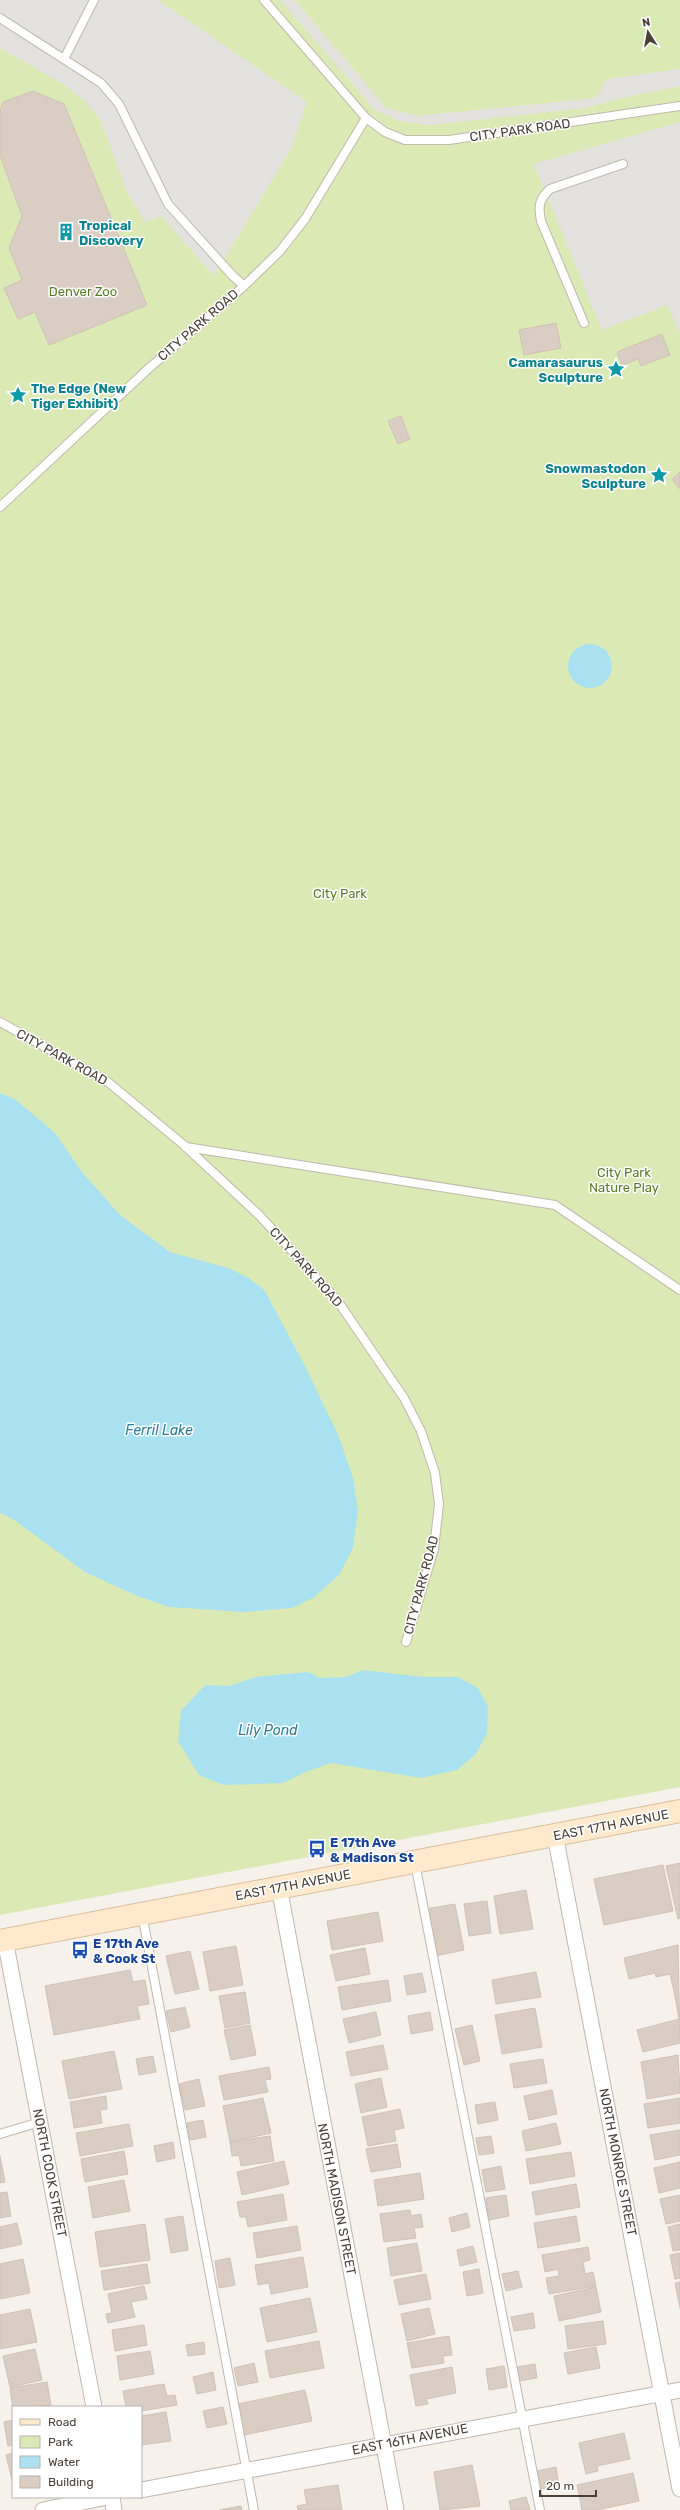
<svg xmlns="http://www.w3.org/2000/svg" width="680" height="2510" font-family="Rubik,sans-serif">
<rect width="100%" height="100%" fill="#f6f1eb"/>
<!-- green -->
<path fill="#dbe9b5" d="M 0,0 L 680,0 L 680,1787 L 0,1915 Z"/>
<!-- parking -->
<g fill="#e4e2df">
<path d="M 0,0 L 158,0 L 307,102 L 291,149 L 214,276 L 161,216 L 146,222 L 126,191 L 102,122 L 87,103 L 65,85 L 0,48 Z"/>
<path d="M 280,0 L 295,0 L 386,108 L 417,116 L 597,98 L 607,79 L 680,69 L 680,86 L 613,100 L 586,108 L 428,125 L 399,121 L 375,110 Z"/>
<path d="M 680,122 L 680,334 L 667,305 L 602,330 L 534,164 Z"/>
</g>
<!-- water -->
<g fill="#a9e1f1">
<circle cx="590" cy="666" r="22"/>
<path d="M 0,1093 L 15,1099 L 55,1133 L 82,1172 L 120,1215 L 170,1252 L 228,1268 L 249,1278 L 265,1291 L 306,1368 L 339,1437 L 353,1478 L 358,1511 L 353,1548 L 339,1575 L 313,1598 L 292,1608 L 245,1612 L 169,1607 L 135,1595 L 85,1572 L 13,1519 L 0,1513 Z"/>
<path d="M 363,1670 L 423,1677 L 458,1677 L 478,1688 L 488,1707 L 487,1733 L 476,1754 L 457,1770 L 421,1778 L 331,1763 L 305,1772 L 283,1783 L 223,1785 L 199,1775 L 178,1741 L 181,1711 L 205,1685 L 230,1686 L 256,1677 L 308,1672 L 320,1678 L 347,1677 Z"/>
</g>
<!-- building -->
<g fill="#dacdc3" stroke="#d2c1b4">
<path d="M 33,91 L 64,104 L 147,305 L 49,345 L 35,312 L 18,319 L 4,288 L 22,280 L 9,248 L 22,216 L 0,155 L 0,111 L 3,102 Z"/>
<path d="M 556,323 L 561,348 L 524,355 L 519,330 Z"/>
<path d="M 662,334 L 670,355 L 641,366 L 638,359 L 622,365 L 617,352 Z"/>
<path d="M 401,416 L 410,439 L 398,444 L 388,421 Z"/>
<path d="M 680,472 L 680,489 L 672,479 Z"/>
<path d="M 680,1863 L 680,1918 L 678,1919 L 666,1866 Z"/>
<path d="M 663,1865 L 673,1911 L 604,1925 L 594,1879 Z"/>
<path d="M 526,1890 L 533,1929 L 500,1934 L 494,1896 Z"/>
<path d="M 487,1901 L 491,1933 L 469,1936 L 464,1904 Z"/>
<path d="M 455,1904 L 464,1950 L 435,1956 L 426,1909 Z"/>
<path d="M 378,1912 L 383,1941 L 332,1950 L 327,1921 Z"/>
<path d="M 678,1945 L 680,2043 L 643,2052 L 637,2030 L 679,2019 L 674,1991 L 670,1974 L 656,1977 L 655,1973 L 629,1979 L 624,1958 Z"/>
<path d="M 236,1946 L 243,1985 L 210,1991 L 203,1952 Z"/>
<path d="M 365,1948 L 370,1974 L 336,1981 L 330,1955 Z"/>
<path d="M 190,1951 L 199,1989 L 175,1994 L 166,1956 Z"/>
<path d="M 130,1970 L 133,1982 L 145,1980 L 149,2004 L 137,2006 L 140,2019 L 54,2035 L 45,1986 Z"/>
<path d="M 536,1972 L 541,1997 L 496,2004 L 492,1980 Z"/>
<path d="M 422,1973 L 426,1992 L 407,1995 L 404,1976 Z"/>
<path d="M 388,1980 L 391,2001 L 342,2010 L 338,1987 Z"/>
<path d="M 245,1992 L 250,2023 L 225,2028 L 219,1996 Z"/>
<path d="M 185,2007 L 190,2027 L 171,2032 L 166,2011 Z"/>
<path d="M 535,2008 L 542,2047 L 502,2054 L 495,2015 Z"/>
<path d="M 376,2012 L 381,2035 L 349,2043 L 343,2019 Z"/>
<path d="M 430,2012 L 433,2030 L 411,2034 L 408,2016 Z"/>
<path d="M 250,2025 L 256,2055 L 231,2060 L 224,2030 Z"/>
<path d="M 472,2025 L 480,2061 L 464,2065 L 455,2029 Z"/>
<path d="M 383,2045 L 388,2069 L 351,2076 L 346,2052 Z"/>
<path d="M 114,2051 L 122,2089 L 69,2099 L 62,2061 Z"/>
<path d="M 678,2055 L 680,2093 L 647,2099 L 641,2062 Z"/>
<path d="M 153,2056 L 156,2072 L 139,2075 L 136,2059 Z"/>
<path d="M 543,2059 L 547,2083 L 514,2088 L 510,2064 Z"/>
<path d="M 269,2067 L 271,2079 L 265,2080 L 268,2092 L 224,2100 L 219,2076 Z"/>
<path d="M 381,2078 L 387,2107 L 361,2113 L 355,2084 Z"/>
<path d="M 199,2079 L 205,2106 L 185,2110 L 179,2084 Z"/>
<path d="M 552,2090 L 557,2114 L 529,2120 L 524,2096 Z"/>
<path d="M 106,2096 L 107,2109 L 100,2110 L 102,2123 L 74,2128 L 70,2102 Z"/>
<path d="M 263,2098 L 271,2133 L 230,2142 L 223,2106 Z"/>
<path d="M 680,2098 L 680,2123 L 648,2128 L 644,2104 Z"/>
<path d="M 495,2102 L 498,2120 L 478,2124 L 475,2105 Z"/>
<path d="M 400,2109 L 404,2128 L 394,2130 L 396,2141 L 368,2146 L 362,2117 Z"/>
<path d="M 203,2120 L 206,2137 L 190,2140 L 187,2123 Z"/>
<path d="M 556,2123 L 561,2144 L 526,2151 L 522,2131 Z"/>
<path d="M 129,2124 L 133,2146 L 80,2156 L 76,2133 Z"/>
<path d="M 680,2130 L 680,2155 L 655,2160 L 650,2135 Z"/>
<path d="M 270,2136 L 274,2161 L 241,2166 L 239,2155 L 232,2156 L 230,2142 Z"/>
<path d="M 491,2136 L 494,2153 L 479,2155 L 476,2138 Z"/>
<path d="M 173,2142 L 175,2158 L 157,2162 L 154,2146 Z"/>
<path d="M 397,2144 L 401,2167 L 371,2172 L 366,2149 Z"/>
<path d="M 124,2151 L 128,2174 L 85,2182 L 81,2159 Z"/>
<path d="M 571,2152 L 575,2176 L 530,2184 L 526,2159 Z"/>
<path d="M 0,2156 L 5,2182 L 0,2183 Z"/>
<path d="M 284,2161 L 289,2184 L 242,2195 L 237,2172 Z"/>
<path d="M 680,2162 L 680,2188 L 659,2193 L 654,2168 Z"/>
<path d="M 501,2166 L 505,2189 L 486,2192 L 482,2170 Z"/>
<path d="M 420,2173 L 424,2199 L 378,2206 L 374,2180 Z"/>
<path d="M 124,2180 L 130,2211 L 93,2218 L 88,2187 Z"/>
<path d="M 576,2184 L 580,2207 L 536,2215 L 532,2192 Z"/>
<path d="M 7,2192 L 11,2216 L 0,2218 L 0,2193 Z"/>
<path d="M 283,2194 L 287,2220 L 248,2227 L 246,2217 L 240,2217 L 237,2202 Z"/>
<path d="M 506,2195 L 509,2216 L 489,2220 L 486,2198 Z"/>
<path d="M 680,2195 L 680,2221 L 666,2224 L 660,2199 Z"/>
<path d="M 410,2210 L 411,2216 L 421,2214 L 423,2227 L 414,2228 L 416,2238 L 384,2242 L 380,2214 Z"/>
<path d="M 467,2213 L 470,2227 L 452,2232 L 449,2218 Z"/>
<path d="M 183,2216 L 188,2250 L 171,2253 L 165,2219 Z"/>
<path d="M 576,2216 L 580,2241 L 538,2248 L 534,2223 Z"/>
<path d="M 17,2223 L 22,2244 L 0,2249 L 0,2227 Z"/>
<path d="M 145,2224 L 150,2260 L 100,2267 L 95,2232 Z"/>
<path d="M 680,2224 L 680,2250 L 673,2251 L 668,2227 Z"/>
<path d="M 297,2226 L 301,2250 L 257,2258 L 253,2233 Z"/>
<path d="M 417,2243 L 422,2271 L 391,2276 L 387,2248 Z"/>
<path d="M 473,2246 L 477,2262 L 460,2266 L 457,2250 Z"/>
<path d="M 588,2247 L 590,2260 L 583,2262 L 585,2274 L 593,2272 L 596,2286 L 549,2294 L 546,2278 L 559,2276 L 558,2269 L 545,2272 L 542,2255 Z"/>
<path d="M 680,2253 L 680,2278 L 675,2279 L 670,2255 Z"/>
<path d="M 303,2257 L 308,2287 L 271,2294 L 269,2283 L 258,2285 L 255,2265 Z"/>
<path d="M 230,2258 L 235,2285 L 219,2288 L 215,2261 Z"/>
<path d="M 23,2259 L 30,2293 L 0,2299 L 0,2264 Z"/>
<path d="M 147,2264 L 150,2283 L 104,2290 L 101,2271 Z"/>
<path d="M 479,2269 L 483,2293 L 467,2296 L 463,2272 Z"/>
<path d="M 518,2271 L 522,2287 L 506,2291 L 502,2274 Z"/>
<path d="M 426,2274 L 431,2299 L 399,2305 L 394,2280 Z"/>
<path d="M 680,2282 L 680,2308 L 675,2283 Z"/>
<path d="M 144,2286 L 147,2299 L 131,2302 L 135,2317 L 108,2323 L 106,2314 L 112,2313 L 108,2294 Z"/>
<path d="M 596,2287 L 601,2312 L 559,2321 L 554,2296 Z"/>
<path d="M 310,2298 L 317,2332 L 267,2342 L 260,2308 Z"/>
<path d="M 429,2308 L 435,2334 L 407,2341 L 401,2314 Z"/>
<path d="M 30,2309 L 37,2342 L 0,2349 L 0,2315 Z"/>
<path d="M 533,2313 L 535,2328 L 514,2331 L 511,2317 Z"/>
<path d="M 603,2321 L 606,2344 L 568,2349 L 565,2326 Z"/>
<path d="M 144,2325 L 147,2345 L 115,2351 L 112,2330 Z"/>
<path d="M 449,2336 L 452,2355 L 443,2356 L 444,2363 L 412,2368 L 407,2343 Z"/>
<path d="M 319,2341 L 324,2368 L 270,2378 L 265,2351 Z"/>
<path d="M 204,2342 L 205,2354 L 188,2356 L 186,2345 Z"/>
<path d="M 596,2347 L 600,2368 L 568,2374 L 564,2353 Z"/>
<path d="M 35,2349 L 42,2380 L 10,2387 L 3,2356 Z"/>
<path d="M 150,2351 L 154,2374 L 120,2380 L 117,2356 Z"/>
<path d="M 254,2363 L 258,2382 L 238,2386 L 234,2368 Z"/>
<path d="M 535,2364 L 537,2378 L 519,2381 L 517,2367 Z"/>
<path d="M 504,2366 L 507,2387 L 489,2390 L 486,2369 Z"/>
<path d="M 452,2367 L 456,2393 L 426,2399 L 428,2404 L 416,2406 L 410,2375 Z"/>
<path d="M 213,2372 L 216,2390 L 197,2394 L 193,2377 Z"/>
<path d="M 47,2382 L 51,2405 L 13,2408 L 10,2388 Z"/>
<path d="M 164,2384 L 167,2396 L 175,2395 L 177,2405 L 141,2411 L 141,2407 L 126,2407 L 123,2391 Z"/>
<path d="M 305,2390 L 312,2421 L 244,2435 L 238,2404 Z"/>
<path d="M 223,2407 L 227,2424 L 207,2428 L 203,2411 Z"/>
<path d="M 166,2412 L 171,2441 L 141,2445 L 141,2416 Z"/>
<path d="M 13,2420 L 13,2445 L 8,2446 L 4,2422 Z"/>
<path d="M 624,2433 L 630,2459 L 597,2466 L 598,2471 L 586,2474 L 579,2443 Z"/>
<path d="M 13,2453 L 13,2484 L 6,2455 Z"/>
<path d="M 472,2465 L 480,2506 L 440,2510 L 434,2472 Z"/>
<path d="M 556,2467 L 559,2486 L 540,2489 L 537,2471 Z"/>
<path d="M 633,2473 L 639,2501 L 597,2510 L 582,2510 L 577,2485 Z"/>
<path d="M 338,2485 L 342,2510 L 298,2510 L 297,2506 L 307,2504 L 304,2490 Z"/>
<path d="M 526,2497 L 530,2510 L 511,2510 L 509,2501 Z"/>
<path d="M 241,2506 L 242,2510 L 219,2510 Z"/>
</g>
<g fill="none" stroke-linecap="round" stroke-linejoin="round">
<!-- service casing -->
<g stroke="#c1b7ad" stroke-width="10">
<g id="service">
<path d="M 264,0 L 366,118 L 385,132 L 405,140 L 449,140 L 680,106"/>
<path d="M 0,18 L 101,83 L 119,104 L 168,204 L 232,275 L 244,286"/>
<path d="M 64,59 L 94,0"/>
<path d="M 584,323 L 541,221 C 538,206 539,199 550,189 L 623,164"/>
<path d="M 0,507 L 148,369 L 244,286 L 280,251 L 305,219 L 366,118"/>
<path d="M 0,1022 L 108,1082 L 185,1146 L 259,1215 L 337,1300 L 404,1398 L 421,1431 L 435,1473 L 439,1504 L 434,1549 L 406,1642"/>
<path d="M 186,1147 L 555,1205 L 680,1290"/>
<path d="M 415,1863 L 540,2510"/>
<path d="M 142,1914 L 254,2510"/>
<path d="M 0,2134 L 40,2122"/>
</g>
</g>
<!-- minor casing -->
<g stroke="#c1b7ad" stroke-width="17">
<g id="minor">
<path d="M 555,1835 L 680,2489"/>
<path d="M 279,1887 L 396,2510"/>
<path d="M 5,1940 L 94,2407"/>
<path d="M 141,2490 L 680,2390"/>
<path d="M 112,2497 L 114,2510"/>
<path d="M 43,2510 L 107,2497"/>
</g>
</g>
<!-- secondary casing -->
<g stroke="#d8be9e" stroke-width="24">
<path id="secondary" d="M 0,1941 L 680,1811"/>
</g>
<!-- service -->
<use href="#service" stroke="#fff" stroke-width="8"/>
<!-- minor -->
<use href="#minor" stroke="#fff" stroke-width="15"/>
<!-- secondary -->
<use href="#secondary" stroke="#ffe9cc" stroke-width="22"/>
</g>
<!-- icons -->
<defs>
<g id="building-bare" transform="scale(1.38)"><path d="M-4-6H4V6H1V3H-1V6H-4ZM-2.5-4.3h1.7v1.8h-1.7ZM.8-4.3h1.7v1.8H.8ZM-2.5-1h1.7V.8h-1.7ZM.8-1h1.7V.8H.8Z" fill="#0f9aa8" stroke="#fff" stroke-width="2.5" paint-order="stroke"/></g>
<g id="sight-bare" transform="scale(1.38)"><path d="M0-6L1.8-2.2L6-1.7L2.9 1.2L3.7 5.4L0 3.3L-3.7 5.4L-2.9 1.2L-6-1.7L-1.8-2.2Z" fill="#0f9aa8" stroke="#fff" stroke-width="2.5" paint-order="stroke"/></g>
<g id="bus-bare" transform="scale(1.38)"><path d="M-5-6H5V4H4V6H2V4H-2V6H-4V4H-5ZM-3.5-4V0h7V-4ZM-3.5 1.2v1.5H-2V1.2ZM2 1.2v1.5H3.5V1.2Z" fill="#1a4fb4" stroke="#fff" stroke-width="2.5" paint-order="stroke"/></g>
</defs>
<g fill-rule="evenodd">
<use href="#building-bare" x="66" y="232"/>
<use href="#sight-bare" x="616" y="369"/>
<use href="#sight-bare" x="18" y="395"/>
<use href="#sight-bare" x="659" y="475"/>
<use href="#bus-bare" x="317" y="1849"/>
<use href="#bus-bare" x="80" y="1950"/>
</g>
<g text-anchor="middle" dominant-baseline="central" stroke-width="3" stroke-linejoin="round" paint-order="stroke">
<!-- street labels -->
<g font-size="13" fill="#4a4039" stroke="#fff">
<text transform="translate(520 130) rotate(-8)">CITY PARK ROAD</text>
<text transform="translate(198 325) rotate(-41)">CITY PARK ROAD</text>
<text transform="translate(62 1057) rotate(29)">CITY PARK ROAD</text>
<text transform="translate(306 1267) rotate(48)">CITY PARK ROAD</text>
<text transform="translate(421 1585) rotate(-75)">CITY PARK ROAD</text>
<text transform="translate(611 1825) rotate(-11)">EAST 17TH AVENUE</text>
<text transform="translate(293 1885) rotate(-11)">EAST 17TH AVENUE</text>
<text transform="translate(618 2162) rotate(79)">NORTH MONROE STREET</text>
<text transform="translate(50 2173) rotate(79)">NORTH COOK STREET</text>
<text transform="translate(337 2199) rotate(79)">NORTH MADISON STREET</text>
<text transform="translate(410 2439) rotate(-11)">EAST 16TH AVENUE</text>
</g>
<!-- culture labels -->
<g font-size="13" font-weight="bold" fill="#0d838f" stroke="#fff" text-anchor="start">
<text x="79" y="225">Tropical<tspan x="79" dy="15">Discovery</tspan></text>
<text x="603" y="362" text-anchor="end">Camarasaurus<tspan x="603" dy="15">Sculpture</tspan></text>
<text x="31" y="388">The Edge (New<tspan x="31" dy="15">Tiger Exhibit)</tspan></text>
<text x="646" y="468" text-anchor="end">Snowmastodon<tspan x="646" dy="15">Sculpture</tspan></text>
</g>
<!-- park labels -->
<g font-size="13" fill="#597d2a" stroke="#fff">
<text x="83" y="291">Denver Zoo</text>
<text x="340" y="893">City Park</text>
<text x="624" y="1172">City Park<tspan x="624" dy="15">Nature Play</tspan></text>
</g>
<!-- transit labels -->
<g font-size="13" font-weight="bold" fill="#164399" stroke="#fff" text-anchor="start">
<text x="330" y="1842">E 17th Ave<tspan x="330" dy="15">&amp; Madison St</tspan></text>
<text x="93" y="1943">E 17th Ave<tspan x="93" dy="15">&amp; Cook St</tspan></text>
</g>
<!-- water labels -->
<g font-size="14" font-style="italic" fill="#2a7c97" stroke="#fff">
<text x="159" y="1430">Ferril Lake</text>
<text x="268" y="1730">Lily Pond</text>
</g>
</g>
<!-- legend -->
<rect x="12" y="2406" width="130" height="92" fill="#ffffff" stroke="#b7b3b0"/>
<rect x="20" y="2419" width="20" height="6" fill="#ffe9cc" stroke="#b7b3b0"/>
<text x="48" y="2426" font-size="12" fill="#4a4039">Road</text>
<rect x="20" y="2436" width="20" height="12" fill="#dbe9b5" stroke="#b7b3b0"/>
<text x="48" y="2446" font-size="12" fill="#4a4039">Park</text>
<rect x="20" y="2456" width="20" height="12" fill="#a9e1f1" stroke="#b7b3b0"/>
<text x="48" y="2466" font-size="12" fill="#4a4039">Water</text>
<rect x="20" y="2476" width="20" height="12" fill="#dacdc3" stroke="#b7b3b0"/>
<text x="48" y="2486" font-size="12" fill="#4a4039">Building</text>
<!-- north arrow -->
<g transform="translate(648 32) rotate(349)" stroke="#ffffff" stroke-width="3" paint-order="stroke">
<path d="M0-3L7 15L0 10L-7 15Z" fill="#4a4039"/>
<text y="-6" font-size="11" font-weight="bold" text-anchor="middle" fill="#4a4039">N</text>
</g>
<!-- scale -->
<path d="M540 2490v6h56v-6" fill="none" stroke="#4a4039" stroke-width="2"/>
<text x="546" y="2490" font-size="12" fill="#4a4039" stroke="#ffffff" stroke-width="3" paint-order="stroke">20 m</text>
</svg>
